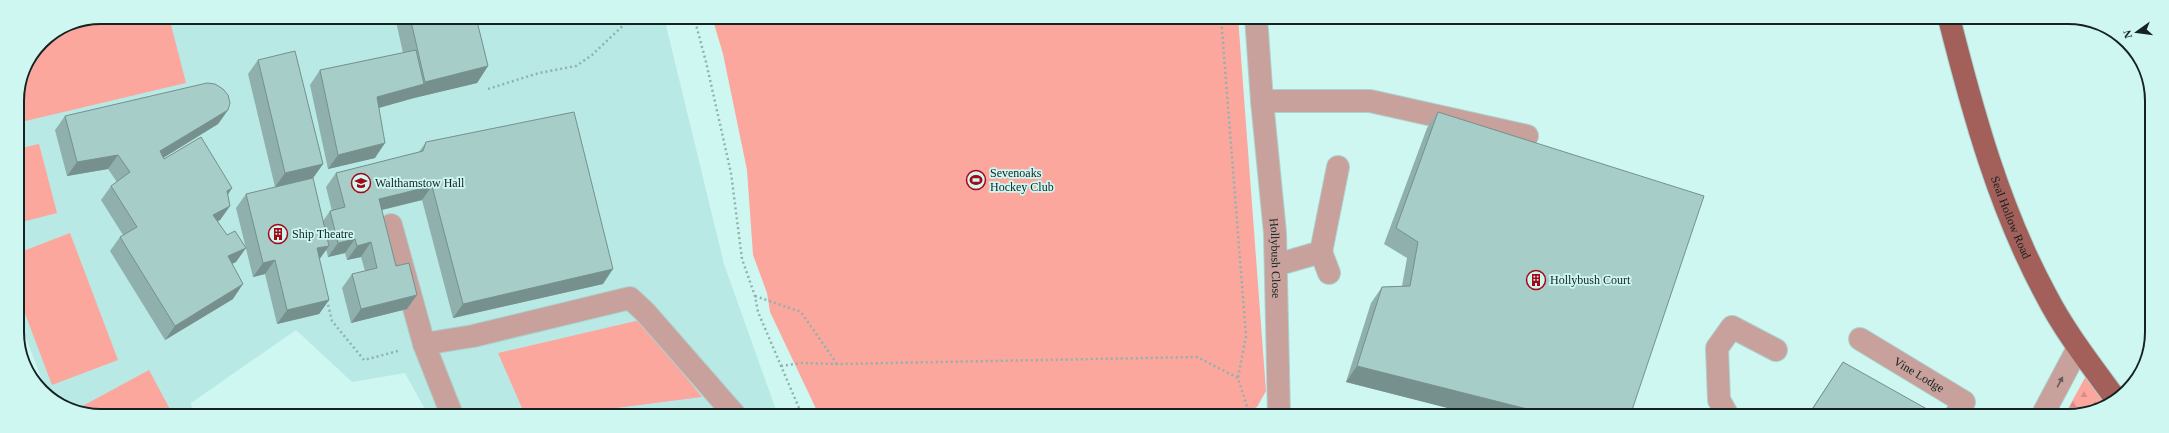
<svg xmlns="http://www.w3.org/2000/svg" width="2169" height="433" font-family="'Times New Roman',serif">
<defs>
<pattern id="forest-firs" width="22" height="20" patternUnits="userSpaceOnUse"><rect width="22" height="20" fill="#fba79e"/><path d="M5 1l3.5 6h-7zM16 11l3.5 6h-7z" fill="#d68f88"/></pattern>
</defs>
<rect width="100%" height="100%" fill="#cff7f2"/>
<!-- built -->
<path fill="#b9e9e4" d="M 101,17 L 664,17 L 724,264 L 777,413 L 756,415 L 428,415 L 405,373 L 352,382 L 296,330 L 191,403 L 193,415 L 90,415 L 48,396 L 18,317 L 17,101 L 23,69 L 42,41 L 69,23 Z"/>
<!-- grass -->
<g fill="#fba79e">
<path d="M 101,17 L 169,17 L 186,83 L 17,123 C 17,79 26,45 68,24 C 77,19 91,19 101,17 Z"/>
<path d="M 712,17 L 1238,17 L 1266,391 L 1257,407 L 1237,416 L 819,415 L 770,312 L 767,293 L 753,255 L 747,170 L 723,54 Z"/>
<path d="M 39,144 L 57,213 L 18,223 L 17,149 Z"/>
<path d="M 70,233 L 118,360 L 52,385 L 18,295 L 18,253 Z"/>
<path d="M 640,320 L 702,397 L 593,411 L 576,415 L 525,415 L 498,353 Z"/>
<path d="M 149,370 L 173,415 L 90,415 L 77,409 Z"/>
</g>
<!-- forest -->
<path fill="url(#forest-firs)" d="M 2087,374 L 2107,402 L 2073,416 L 2064,416 Z"/>
<g fill="none" stroke-linecap="round" stroke-linejoin="round">
<!-- minor casing -->
<g stroke="#add1cc" stroke-width="24">
<g id="minor">
<path id="s1" d="M 1256,17 L 1262,101 L 1275,233 L 1279,416"/>
<path d="M 1262,101 L 1370,101 L 1527,136"/>
<path d="M 391,225 L 424,344"/>
<path d="M 1321,252 L 1329,273"/>
<path d="M 1276,265 L 1321,252 L 1338,167"/>
<path id="s2" d="M 1860,339 L 1964,402 L 1955,416"/>
<path d="M 452,415 L 424,344 L 473,336 L 630,298 L 645,312 L 735,415"/>
<path d="M 1728,416 L 1719,400 L 1717,348 L 1732,327 L 1776,350"/>
<path d="M 2042,416 L 2078,348"/>
</g>
</g>
<!-- major casing -->
<g stroke="#add1cc" stroke-width="24">
<g id="major">
<path id="s3" d="M 1949,18 C 1973,113 1999,208 2046,295 C 2065,332 2091,365 2115,398"/>
</g>
</g>
<!-- path -->
<g stroke="#91b1ad" stroke-width="2.5" stroke-dasharray="2 3" stroke-linecap="butt">
<path d="M 694,17 L 706,62 L 731,173 L 742,259 L 755,296 L 758,312 L 802,415"/>
<path d="M 1221,17 L 1246,336 L 1238,378"/>
<path d="M 488,89 L 539,73 L 576,66 L 592,55 L 632,17"/>
<path d="M 755,296 L 801,312 L 837,364"/>
<path d="M 327,300 L 332,321 L 364,360 L 398,351"/>
<path d="M 781,366 L 802,363 L 837,364 L 1197,357 L 1238,378 L 1250,416"/>
</g>
<!-- minor -->
<use href="#minor" stroke="#c8a19c" stroke-width="22"/>
<!-- major -->
<use href="#major" stroke="#a3605a" stroke-width="22"/>
</g>
<!-- wall -->
<g fill="#90b0ad">
<path d="M 241,17 L 263,17 L 242,23 Z"/>
<path d="M 395,17 L 476,17 L 488,66 L 477,83 L 414,98 L 379,108 L 375,158 L 328,169 L 310,85 L 320,70 L 403,53 Z"/>
<path d="M 258,60 L 323,164 L 313,178 L 323,221 L 330,211 L 332,211 L 326,187 L 336,173 L 419,152 L 426,142 L 603,284 L 453,318 L 422,200 L 382,210 L 407,309 L 351,323 L 342,288 L 352,274 L 365,271 L 361,257 L 347,260 L 345,253 L 328,257 L 326,249 L 319,259 L 329,300 L 319,314 L 277,324 L 265,274 L 253,277 L 236,208 L 246,194 L 275,187 L 248,74 Z"/>
<path d="M 228,110 L 218,124 L 163,158 L 164,159 L 232,188 L 228,195 L 230,206 L 220,220 L 218,221 L 236,262 L 232,264 L 233,299 L 165,340 L 110,251 L 120,237 L 123,235 L 101,200 L 111,186 L 117,182 L 108,169 L 67,176 L 55,130 L 65,116 Z"/>
<path d="M 1438,112 L 1630,416 L 1479,416 L 1346,382 L 1371,303 L 1382,287 L 1402,286 L 1407,258 L 1384,244 L 1427,128 Z"/>
<path d="M 1843,362 L 1932,416 L 1807,416 Z"/>
</g>
<!-- shaded-wall -->
<g fill="#75908d">
<path d="M 247,17 L 263,17 L 242,23 Z"/>
<path d="M 488,66 L 477,83 L 414,98 L 367,111 L 377,97 L 424,84 L 425,82 Z"/>
<path d="M 228,110 L 218,124 L 150,166 L 160,151 Z"/>
<path d="M 385,143 L 375,158 L 328,169 L 338,155 Z"/>
<path d="M 118,155 L 108,169 L 67,176 L 77,162 Z"/>
<path d="M 323,164 L 313,178 L 275,187 L 285,173 Z"/>
<path d="M 432,186 L 422,200 L 369,213 L 379,199 Z"/>
<path d="M 232,188 L 222,202 L 227,191 Z"/>
<path d="M 230,206 L 220,220 L 203,229 L 213,215 Z"/>
<path d="M 355,239 L 345,253 L 328,257 L 338,243 Z"/>
<path d="M 371,242 L 361,257 L 347,260 L 357,246 Z"/>
<path d="M 329,246 L 319,260 L 317,248 Z"/>
<path d="M 246,248 L 236,262 L 218,270 L 228,256 Z"/>
<path d="M 275,260 L 265,274 L 253,277 L 263,263 Z"/>
<path d="M 613,269 L 603,284 L 453,318 L 463,304 Z"/>
<path d="M 243,284 L 233,299 L 165,340 L 175,326 Z"/>
<path d="M 417,295 L 407,309 L 351,323 L 361,309 Z"/>
<path d="M 329,300 L 319,314 L 277,324 L 287,310 Z"/>
<path d="M 1357,366 L 1555,416 L 1479,416 L 1346,382 Z"/>
</g>
<!-- building -->
<g fill="#a7cdc9" stroke="#75908d">
<path d="M 410,17 L 476,17 L 488,66 L 425,82 Z"/>
<path d="M 416,50 L 424,84 L 377,97 L 385,143 L 338,155 L 320,70 Z"/>
<path d="M 295,51 L 323,164 L 285,173 L 258,60 Z"/>
<path d="M 207,83 L 215,84 L 223,89 L 228,95 L 230,103 L 228,110 L 160,151 L 164,159 L 201,137 L 232,188 L 227,191 L 230,206 L 213,215 L 227,235 L 235,231 L 246,248 L 228,256 L 243,284 L 175,326 L 120,237 L 137,227 L 111,186 L 130,172 L 118,155 L 77,162 L 65,116 Z"/>
<path d="M 574,112 L 613,269 L 463,304 L 432,186 L 379,199 L 396,266 L 409,263 L 417,295 L 361,309 L 352,274 L 377,268 L 371,242 L 357,246 L 355,239 L 338,243 L 330,211 L 345,207 L 336,173 L 423,151 L 426,142 Z"/>
<path d="M 1438,112 L 1704,196 L 1630,416 L 1555,416 L 1357,366 L 1382,287 L 1410,286 L 1418,242 L 1396,228 Z"/>
<path d="M 313,178 L 329,246 L 317,248 L 329,300 L 287,310 L 275,260 L 263,263 L 246,194 Z"/>
<path d="M 1843,362 L 1934,413 L 1932,416 L 1829,416 L 1813,408 Z"/>
</g>
<!-- one-way arrows -->
<defs><path id="oneway-solid" d="M-6-.8H1V-3.2L6.5 0L1 3.2V.8H-6Z"/></defs>
<use fill="#655b58" href="#oneway-solid" transform="translate(2060 382) rotate(-62)"/>
<!-- icons -->
<defs>
<g id="stadium-ring" transform="scale(1)"><circle r="9.5" fill="#cff7f2" stroke="#a30816" stroke-width="1.5"/><path d="M0-5a6.5 5 0 1 0 0 10a6.5 5 0 1 0 0-10ZM-3.5-1.8h7v3.6h-7Z" fill="#a30816"/></g>
<g id="school-ring" transform="scale(1)"><circle r="9.5" fill="#cff7f2" stroke="#a30816" stroke-width="1.5"/><path d="M0-5L7-2L0 1L-7-2ZM-4 1L0 2.5L4 1V4Q0 6-4 4Z" fill="#a30816"/></g>
<g id="building-ring" transform="scale(1)"><circle r="9.5" fill="#cff7f2" stroke="#a30816" stroke-width="1.5"/><path d="M-4-6H4V6H1V3H-1V6H-4ZM-2.5-4.3h1.7v1.8h-1.7ZM.8-4.3h1.7v1.8H.8ZM-2.5-1h1.7V.8h-1.7ZM.8-1h1.7V.8H.8Z" fill="#a30816"/></g>
</defs>
<g fill-rule="evenodd">
<use href="#stadium-ring" x="976" y="180"/>
<use href="#school-ring" x="361" y="183"/>
<use href="#building-ring" x="278" y="234"/>
<use href="#building-ring" x="1536" y="280"/>
</g>
<g text-anchor="middle" dominant-baseline="central" stroke-width="3.5" stroke-linejoin="round" paint-order="stroke">
<!-- poi labels -->
<g font-size="12" fill="#142221" stroke="#cff7f2" text-anchor="start">
<text x="990" y="173">Sevenoaks<tspan x="990" dy="14">Hockey Club</tspan></text>
<text x="375" y="183">Walthamstow Hall</text>
<text x="292" y="234">Ship Theatre</text>
<text x="1550" y="280">Hollybush Court</text>
</g>
<!-- street labels -->
<g font-size="12" fill="#142221" stroke="#cff7f2">
<text stroke="none"><textPath href="#s3" startOffset="209">Seal Hollow Road</textPath></text>
<text stroke="none"><textPath href="#s1" startOffset="242">Hollybush Close</textPath></text>
<text stroke="none"><textPath href="#s2" startOffset="69">Vine Lodge</textPath></text>
</g>
</g>
<!-- crop -->
<path d="M0 0H2169V433H0ZM101 24H2068A77 77 0 0 1 2145 101V332A77 77 0 0 1 2068 409H101A77 77 0 0 1 24 332V101A77 77 0 0 1 101 24Z" fill="#cff7f2" fill-rule="evenodd"/>
<path fill="none" stroke="#142221" stroke-width="2" d="M101 24H2068A77 77 0 0 1 2145 101V332A77 77 0 0 1 2068 409H101A77 77 0 0 1 24 332V101A77 77 0 0 1 101 24Z"/>
<!-- north arrow -->
<g transform="translate(2137 32) rotate(256)" stroke="#cff7f2" stroke-width="3" paint-order="stroke">
<path d="M0-3L7 15L0 10L-7 15Z" fill="#142221"/>
<text y="-6" font-size="11" font-weight="bold" text-anchor="middle" fill="#142221">N</text>
</g>
</svg>
